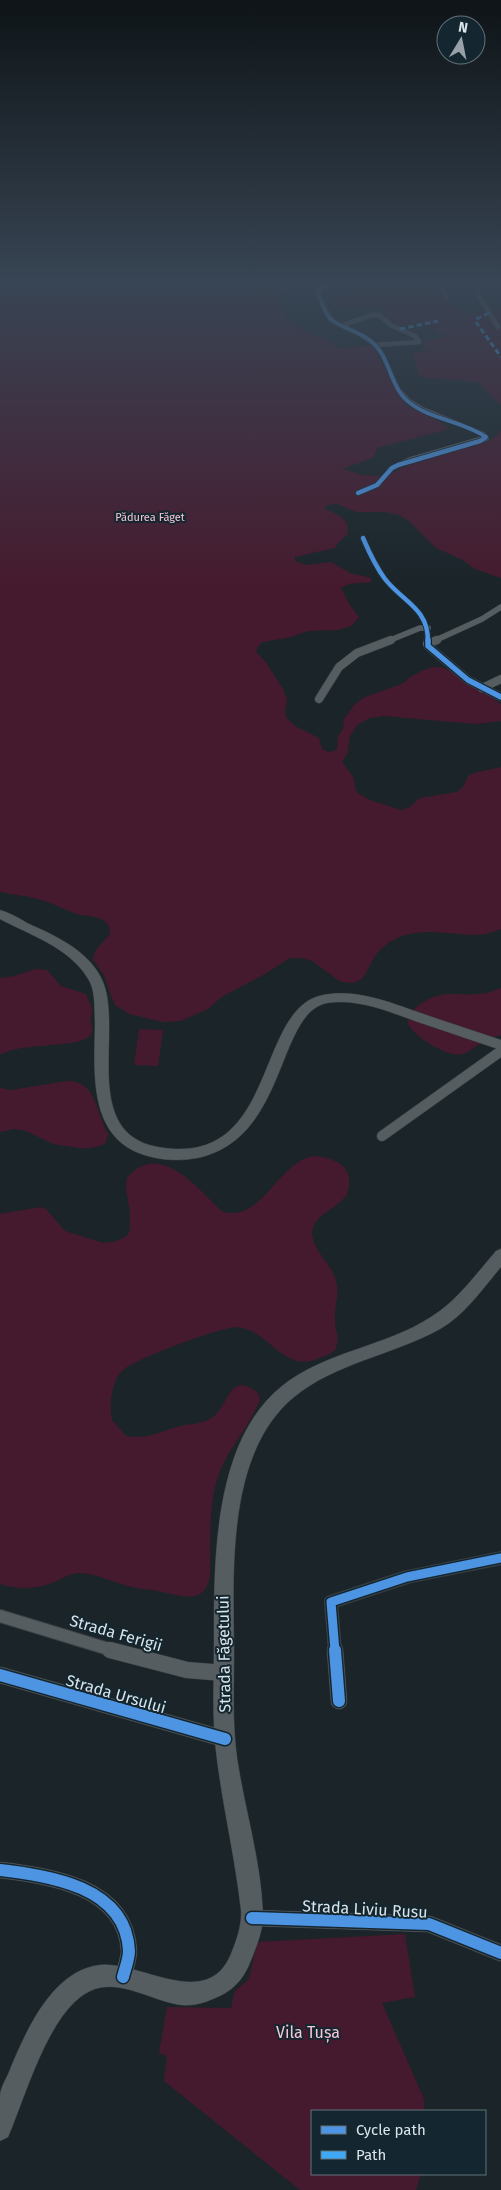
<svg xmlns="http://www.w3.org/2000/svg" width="501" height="2190" font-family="'Fira Sans',sans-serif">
<rect width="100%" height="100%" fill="#1a2429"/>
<!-- green -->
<g fill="#461a2e">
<path d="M 0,280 L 272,280 L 264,282 L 258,287 C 266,292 276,288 284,295 L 285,299 L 278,307 L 283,311 L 284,317 L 306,331 L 328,340 L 338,348 L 372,346 L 406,405 L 431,415 L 449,429 L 377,448 L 374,457 L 343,469 L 361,475 L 387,476 L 409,464 L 491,440 L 501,431 L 501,578 L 475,569 L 463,560 L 436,548 L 409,521 L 399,515 L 385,512 L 356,512 L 337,504 L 327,505 L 325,508 L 326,509 C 339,516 351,518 347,535 L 338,543 L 335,548 L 295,557 L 295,561 L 306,565 L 331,562 L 350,573 L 371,578 L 371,582 L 349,584 L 341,588 L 350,605 L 359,617 L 351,626 L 338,630 L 308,631 L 291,637 L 263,642 L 258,646 L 256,652 L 266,662 L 284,691 L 287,700 L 285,710 L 286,717 L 295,726 L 319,738 L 322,749 L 329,752 L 337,750 L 338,736 L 343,729 L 344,719 L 355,704 L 363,698 L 404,683 C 410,675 429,666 440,667 C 450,668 491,697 501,704 L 501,721 L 476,724 L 383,716 L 370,718 L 357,725 L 349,738 L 348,752 L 342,762 L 354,778 L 355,789 L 359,794 L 370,800 L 401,810 L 410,807 L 420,798 L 457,792 L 463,787 L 468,776 L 474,773 L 501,767 L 501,929 C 493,932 484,935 475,935 C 441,934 408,923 380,950 C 371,959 369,970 362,979 L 353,983 L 341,982 L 312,961 L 301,958 L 290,958 L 265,974 L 223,996 L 208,1009 L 181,1021 L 163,1022 L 129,1014 L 115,1005 L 110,994 L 105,977 L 93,959 L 95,951 L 110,934 C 111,913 86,918 74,913 C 61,908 48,901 34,898 C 23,895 11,895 0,892 Z"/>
<path d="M 364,280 L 401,280 L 428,285 L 467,314 L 501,309 L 501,405 L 478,382 L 420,377 L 412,352 L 426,352 L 422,342 L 444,337 L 424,322 L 402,326 L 385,317 L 387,313 L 377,307 L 333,307 L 336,301 Z"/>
<path d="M 36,969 L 47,970 L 61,986 L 86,994 C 88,1000 93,1007 92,1013 C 91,1019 90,1014 91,1020 C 91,1024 93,1028 92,1032 C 88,1050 20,1041 0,1055 L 0,978 L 14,976 Z"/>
<path d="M 501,988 L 501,1035 C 464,1043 473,1069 430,1044 C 422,1039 412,1032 408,1023 C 409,1006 435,993 451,994 C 460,994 469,995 478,994 C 486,994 493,991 501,988 Z"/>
<path d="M 139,1029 L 163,1030 L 158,1066 L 134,1065 Z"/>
<path d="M 67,1081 C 97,1081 96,1113 108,1134 L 105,1144 L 92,1148 L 79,1148 L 53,1144 L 26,1131 L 14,1129 L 0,1132 L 0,1088 L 11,1090 Z"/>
<path d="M 315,1156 C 332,1158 352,1164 349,1185 C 348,1190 348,1195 343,1199 C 332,1211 316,1214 312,1232 C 313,1252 331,1262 336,1281 C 340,1295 334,1306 335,1320 C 335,1332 341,1338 335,1350 C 328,1356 322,1357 314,1360 C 282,1370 267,1329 237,1327 C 221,1327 131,1360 121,1372 C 111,1384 109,1405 112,1420 L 126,1436 C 146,1440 159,1432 177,1427 C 190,1423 203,1425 214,1416 C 229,1404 230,1370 258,1393 L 260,1400 L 257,1406 C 248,1427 232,1445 222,1466 C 207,1500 211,1539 210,1575 C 206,1607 179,1595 158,1591 C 147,1589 136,1589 125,1585 C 110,1581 97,1574 81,1573 C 69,1573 63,1579 52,1583 C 35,1589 17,1590 0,1584 L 0,1214 L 40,1207 L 46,1209 L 65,1231 L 103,1243 L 117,1241 L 128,1235 L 130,1229 L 130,1212 L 126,1189 L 127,1178 C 161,1138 199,1191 223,1212 C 263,1223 278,1160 315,1156 Z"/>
<path d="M 405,1934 L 415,1997 L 382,2003 L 424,2099 L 424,2111 L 312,2111 L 312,2174 L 421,2174 L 416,2190 L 300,2190 L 164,2081 L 167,2056 L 159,2053 L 167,2007 L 231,2008 L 235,1991 L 249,1979 L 257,1942 Z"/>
</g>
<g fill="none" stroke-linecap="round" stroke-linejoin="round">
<!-- stream -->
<path stroke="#200310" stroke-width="1" d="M 457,282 L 472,308 L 501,338"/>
<!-- street-far5 casing -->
<g stroke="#384045" stroke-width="5">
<g id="street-far5">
<path d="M 442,280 L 474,280"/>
<path d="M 475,280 L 479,296 L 498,327"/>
<path d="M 281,289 L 294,280"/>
<path d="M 447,297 L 439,285 L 449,281"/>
<path d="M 343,325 L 372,315 L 379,315 L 391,325 L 415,336 L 419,342 L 375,345"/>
<path d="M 375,345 L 383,356 L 398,389 L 409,401 L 422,409 L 483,434 L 486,438 L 483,439"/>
</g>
</g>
<!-- street-far4 casing -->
<g stroke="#384045" stroke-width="6">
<g id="street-far4">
<path d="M 358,493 L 377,485 L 392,468 L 410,460 L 486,438"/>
<path d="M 363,538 C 369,552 376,567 385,579 C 403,602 428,608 428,641"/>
<path d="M 388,641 L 420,628 L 428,628"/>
<path d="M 434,641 L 482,619 L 501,607"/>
</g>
</g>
<!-- street-far3 casing -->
<g stroke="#384045" stroke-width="9">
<g id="street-far3">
<path d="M 428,640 L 428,646 L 468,680 L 501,697"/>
<path d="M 427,644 L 437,640"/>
<path d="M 482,688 L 501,679"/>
<path d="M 319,699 L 339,667 L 357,653 L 391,640"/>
</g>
</g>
<!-- street-far2 casing -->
<g stroke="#384045" stroke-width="11">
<path id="street-far2" d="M 382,1136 L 501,1051"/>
</g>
<!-- street-far1 casing -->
<g stroke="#384045" stroke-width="14">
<g id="street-far1">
<path d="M 0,1616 L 115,1651"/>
<path d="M 335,1651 L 331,1602 L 407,1577 L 501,1558"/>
</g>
</g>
<!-- street casing -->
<g stroke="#384045" stroke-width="17">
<g id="street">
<path d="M 110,1650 L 187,1670 L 224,1673"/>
<path d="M 335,1650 L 339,1701"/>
<path d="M 0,1675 L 225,1739"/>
<path d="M 0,1870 C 49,1876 126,1886 129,1951 C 129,1959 125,1969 123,1977"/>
<path d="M 252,1918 L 429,1924 L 501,1953"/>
</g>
</g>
<!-- secondary casing -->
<g stroke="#384045" stroke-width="1">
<g id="secondary">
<path d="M 328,280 L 335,280 L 322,291 L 321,295 L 333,319 L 360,332 L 377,344 L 377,346 L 373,346 L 356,334 L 329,321 L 315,295 L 317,289 Z"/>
<path d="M 0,910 C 10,913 19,918 27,923 C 56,936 90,951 103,982 C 123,1031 80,1133 158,1147 C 279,1169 254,1008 323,995 C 359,988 396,1005 429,1016 C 453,1024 477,1032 501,1040 L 501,1050 C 473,1041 446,1031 418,1022 C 390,1012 358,998 327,1003 C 276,1013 288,1139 197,1158 C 176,1162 154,1160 134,1151 C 87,1128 95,1065 95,1021 C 94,1006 96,990 87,977 C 68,947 30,935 0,919 Z"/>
<path d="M 501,1249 L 501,1267 C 483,1288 465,1315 440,1329 C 393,1355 335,1363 294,1397 C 227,1452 233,1569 234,1647 C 234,1684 232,1721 237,1758 C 245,1811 262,1864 263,1918 C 262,1934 255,1950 249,1965 C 242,1981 231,1992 215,1998 C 204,2003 194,2006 182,2005 C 153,2002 119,1977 90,1991 C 49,2010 25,2098 8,2137 L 0,2141 C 0,2126 0,2110 0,2095 C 1,2086 8,2076 11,2067 C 27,2029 53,1970 100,1965 C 141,1961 207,2012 231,1954 C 237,1939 242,1925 241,1910 C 235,1856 222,1804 216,1751 C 212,1716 214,1681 214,1646 C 214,1565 212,1442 282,1386 C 326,1351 385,1347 431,1317 C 457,1301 476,1274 496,1251 Z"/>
</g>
</g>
<!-- street-far5 -->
<use href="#street-far5" stroke="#565d60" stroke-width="4.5"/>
<!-- street-far4 -->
<use href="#street-far4" stroke="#565d60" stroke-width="5.5"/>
<!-- street-far3 -->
<use href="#street-far3" stroke="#565d60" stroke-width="8"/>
<!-- street-far2 -->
<use href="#street-far2" stroke="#565d60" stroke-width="10"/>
<!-- street-far1 -->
<use href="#street-far1" stroke="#565d60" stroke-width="12"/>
<!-- street -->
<use href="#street" stroke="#565d60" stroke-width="16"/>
<!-- secondary -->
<use href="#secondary" fill="#565d60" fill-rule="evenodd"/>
<!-- quiet -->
<g stroke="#3fa9f5" stroke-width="3" stroke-dasharray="5.5 3" stroke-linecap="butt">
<path d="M 489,313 L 476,319 L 476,322 L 501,357"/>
<path d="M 400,329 L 438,321"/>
</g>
<!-- cycleway-far4 casing -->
<g stroke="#14262f" stroke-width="5">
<path id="cycleway-far4" d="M 332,280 L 319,290 C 318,297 326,316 332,320 C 343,329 360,331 372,342 C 391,358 389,387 410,403 C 432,420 463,421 486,437 L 483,439"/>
</g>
<!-- cycleway-far3 casing -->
<g stroke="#14262f" stroke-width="6">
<g id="cycleway-far3">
<path d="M 358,493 L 377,485 L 392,468 L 398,465 L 480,441 L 485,438"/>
<path d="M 363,538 C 369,552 376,567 385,579 C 403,602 428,608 428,641"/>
</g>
</g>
<!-- cycleway-far2 casing -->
<g stroke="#14262f" stroke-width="8">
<path id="cycleway-far2" d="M 428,640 L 428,646 L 468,680 L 501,697"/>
</g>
<!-- cycleway-far1 casing -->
<g stroke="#14262f" stroke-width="12">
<path id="cycleway-far1" d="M 335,1651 L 331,1602 L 407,1577 L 501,1558"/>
</g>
<!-- cycleway casing -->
<g stroke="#14262f" stroke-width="15">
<g id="cycleway">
<path d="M 335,1650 L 339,1701"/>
<path d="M 0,1675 L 225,1739"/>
<path d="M 0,1870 C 49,1876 126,1886 129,1951 C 129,1959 125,1969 123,1977"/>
<path d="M 252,1918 L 429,1924 L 501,1953"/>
</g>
</g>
<!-- cycleway-far4 -->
<use href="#cycleway-far4" stroke="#4d94e3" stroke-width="4"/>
<!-- cycleway-far3 -->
<use href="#cycleway-far3" stroke="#4d94e3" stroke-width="4.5"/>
<!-- cycleway-far2 -->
<use href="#cycleway-far2" stroke="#4d94e3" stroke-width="5.5"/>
<!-- cycleway-far1 -->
<use href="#cycleway-far1" stroke="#4d94e3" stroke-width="9"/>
<!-- cycleway -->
<use href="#cycleway" stroke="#4d94e3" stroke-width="12"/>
</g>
<!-- sky -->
<linearGradient id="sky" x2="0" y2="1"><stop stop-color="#0e1417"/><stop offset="0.48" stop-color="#384554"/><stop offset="1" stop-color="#384554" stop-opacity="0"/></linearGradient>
<rect width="501" height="587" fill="url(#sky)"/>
<g text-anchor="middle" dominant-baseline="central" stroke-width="4" stroke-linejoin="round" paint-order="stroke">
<!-- far-park labels -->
<g font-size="11" fill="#f7c7d6" stroke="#14262f">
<text x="150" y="517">Pădurea Făget</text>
</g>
<!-- near-street labels -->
<g font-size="16" fill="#dae5eb" stroke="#14262f">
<text transform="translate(116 1633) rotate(16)">Strada Ferigii</text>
<text transform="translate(224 1654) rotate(-91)">Strada Făgetului</text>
<text transform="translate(116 1694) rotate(16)">Strada Ursului</text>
<text transform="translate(365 1909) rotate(3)">Strada Liviu Rusu</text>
</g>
<!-- near-park labels -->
<g font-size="16" fill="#f7c7d6" stroke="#14262f">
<text x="308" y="2032">Vila Tușa</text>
</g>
</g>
<!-- legend -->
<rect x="311" y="2110" width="175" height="65" fill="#14262f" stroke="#63727a"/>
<rect x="321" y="2126" width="25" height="8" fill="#4d94e3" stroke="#63727a"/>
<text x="356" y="2135" font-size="15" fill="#dae5eb">Cycle path</text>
<rect x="321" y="2151" width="25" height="8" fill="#3fa9f5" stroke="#63727a"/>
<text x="356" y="2160" font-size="15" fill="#dae5eb">Path</text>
<!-- north arrow -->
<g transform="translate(461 40) rotate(10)"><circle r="24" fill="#14262f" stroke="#63727a"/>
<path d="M0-4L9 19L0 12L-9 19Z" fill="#97a1a7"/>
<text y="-8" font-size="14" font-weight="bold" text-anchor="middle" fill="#dae5eb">N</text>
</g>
</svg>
